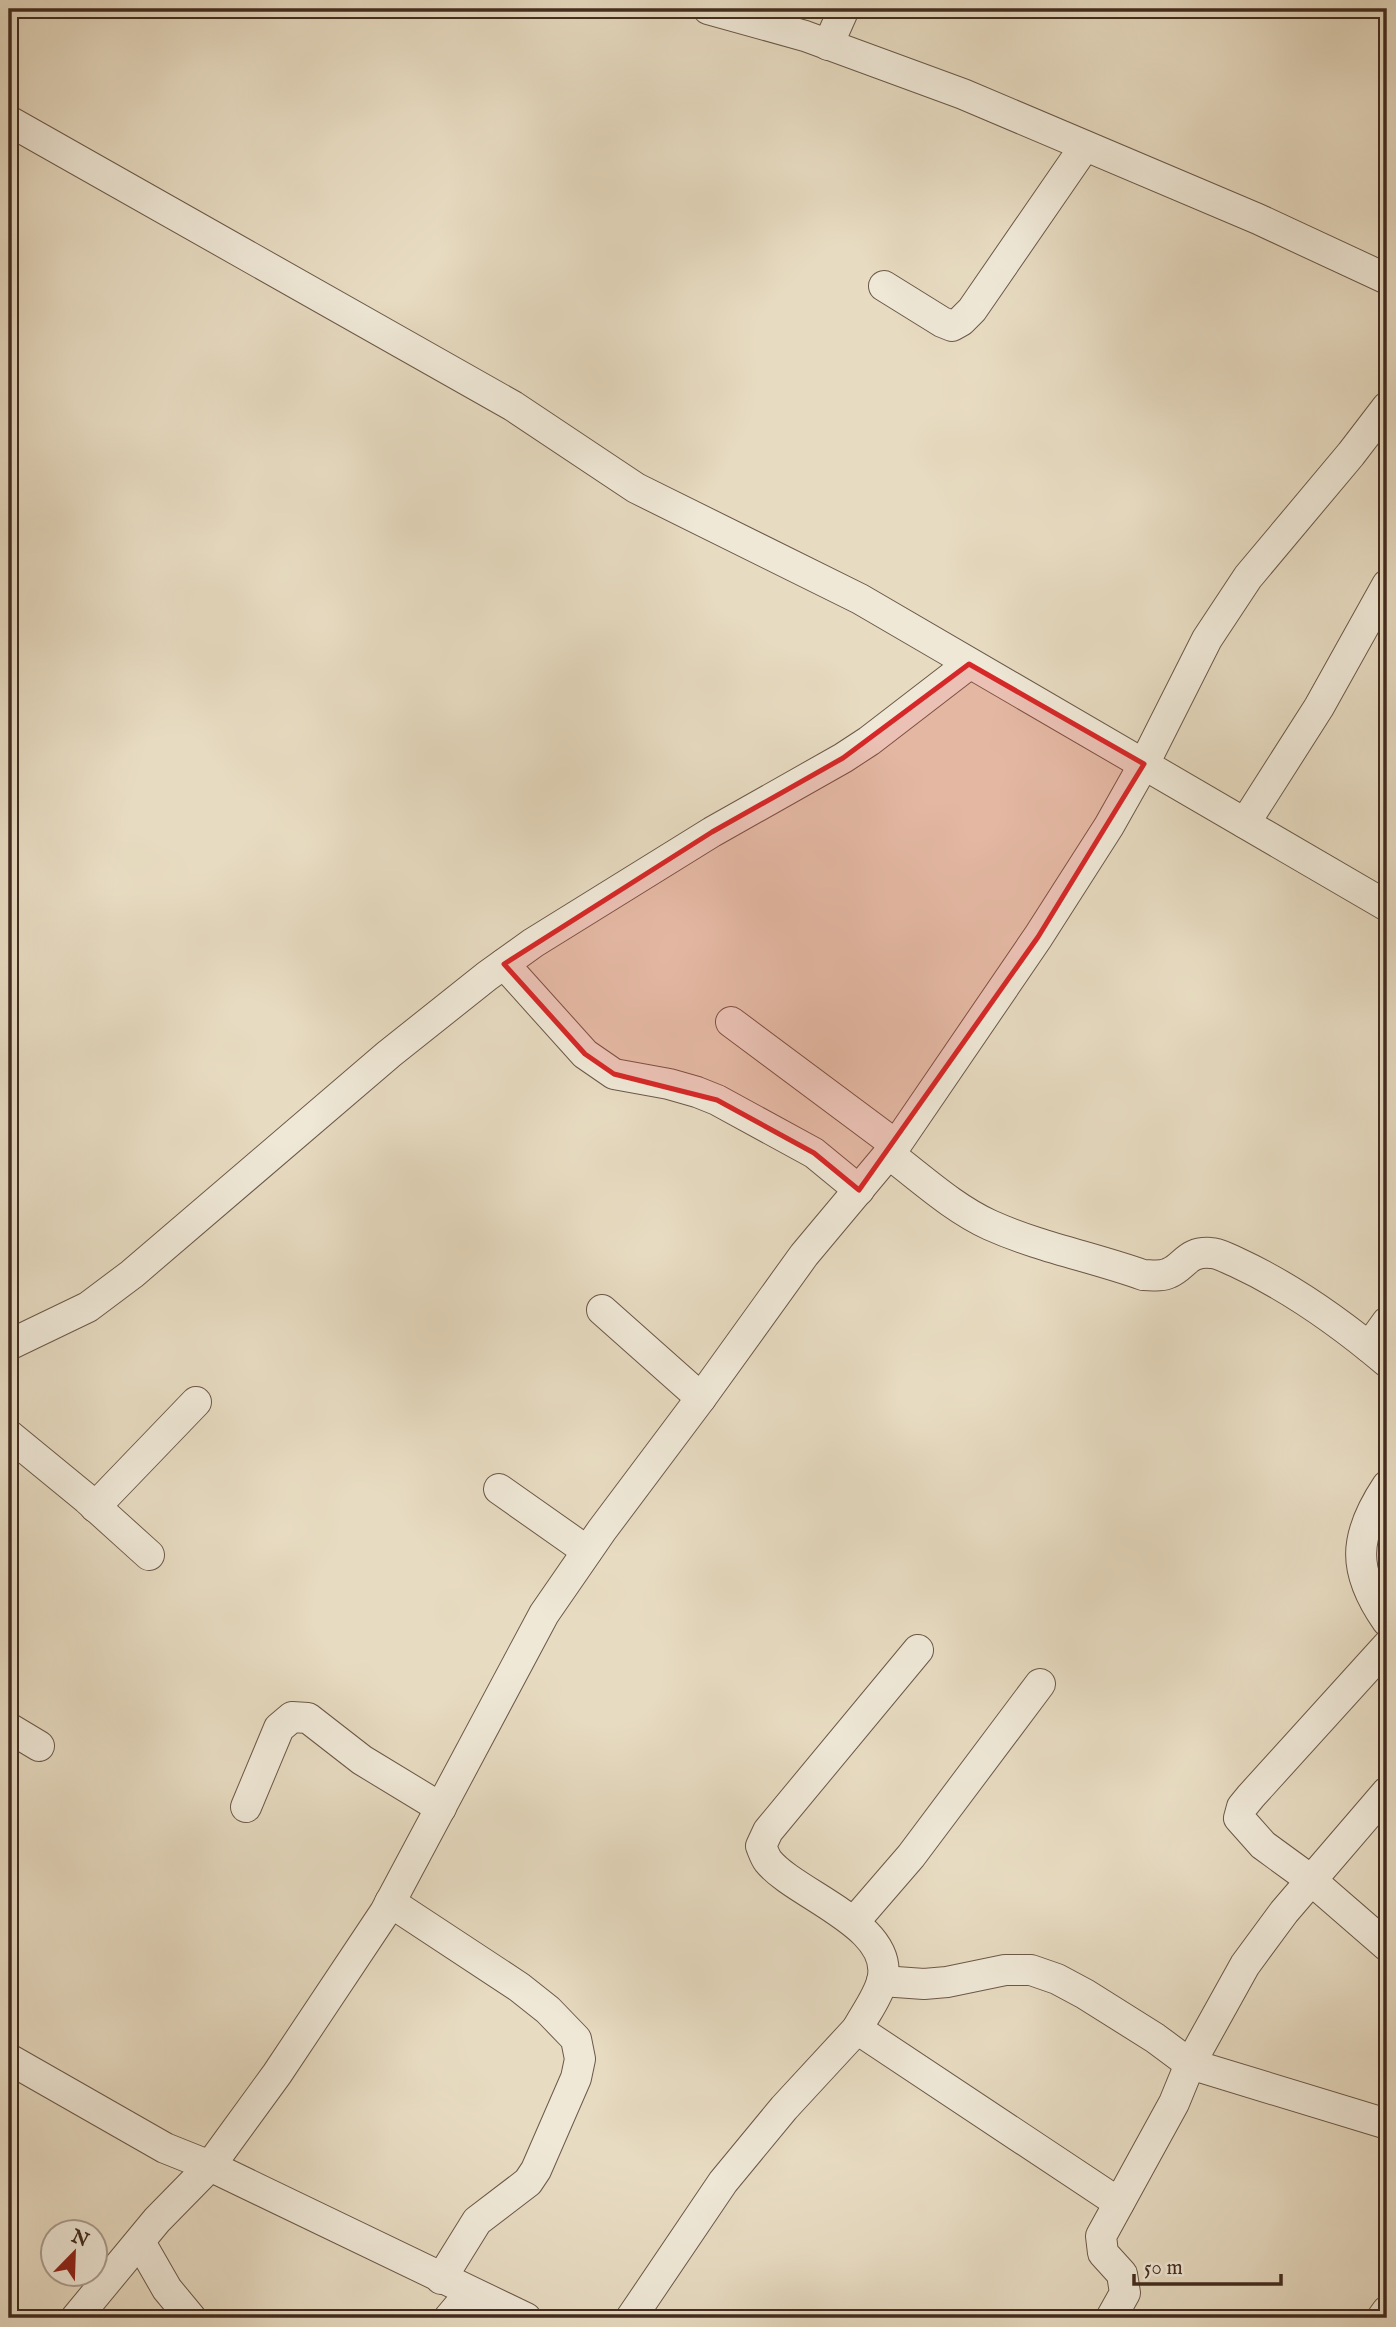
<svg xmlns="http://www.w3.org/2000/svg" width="1396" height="2327" font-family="'IM FELL English',serif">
<rect width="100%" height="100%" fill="#e7dbc1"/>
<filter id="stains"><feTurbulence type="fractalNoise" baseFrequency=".00286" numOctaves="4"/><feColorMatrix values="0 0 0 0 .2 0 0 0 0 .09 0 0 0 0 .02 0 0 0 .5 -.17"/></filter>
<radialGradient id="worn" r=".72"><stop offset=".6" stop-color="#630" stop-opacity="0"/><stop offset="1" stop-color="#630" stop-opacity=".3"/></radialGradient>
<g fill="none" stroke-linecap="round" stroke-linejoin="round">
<!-- minor casing -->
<g stroke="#6c5848" stroke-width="32">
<g id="minor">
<path d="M 708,9 L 805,36 L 963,94 L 1258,219 L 1387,279"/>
<path d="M 828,45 L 844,9"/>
<path d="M 9,121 L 513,406 L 636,488 L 860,599 L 1387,906"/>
<path d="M 884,286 L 942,322 L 952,326 L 961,321 L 972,310 L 1085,146"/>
<path d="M 1245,823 L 1319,707 L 1387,585"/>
<path d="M 504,964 L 585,1054 L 614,1074 L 669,1084 L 697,1092 L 717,1100 L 814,1153 L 859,1190"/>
<path d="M 731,1022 L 896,1145"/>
<path d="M 889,1154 C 922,1179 953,1208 990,1225 C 1039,1247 1092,1257 1143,1275 C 1151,1275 1161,1277 1169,1273 C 1185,1266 1187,1251 1211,1253 C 1219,1253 1228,1259 1236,1262 C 1290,1287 1342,1324 1387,1362"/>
<path d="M 602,1310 L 701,1398"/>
<path d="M 9,1345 L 88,1307 L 132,1274 L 389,1054 L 487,976 L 533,943 L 712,832 L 843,758 L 869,741 L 969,664"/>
<path d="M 1369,1347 L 1387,1322"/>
<path d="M 9,1435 L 87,1499 L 149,1555"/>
<path d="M 1387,1486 C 1353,1537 1352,1571 1387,1621"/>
<path d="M 499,1489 L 587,1551"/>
<path d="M 95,1507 L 196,1402"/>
<path d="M 1387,1646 L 1251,1796 L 1242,1807 L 1239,1818 L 1263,1845 L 1311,1880 L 1387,1946"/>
<path d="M 918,1650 L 768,1831 L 761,1846 C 763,1851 765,1857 768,1861 C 795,1895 897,1926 882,1981 C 878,1997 865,2014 857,2029 L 1119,2203"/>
<path d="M 9,1728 L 39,1746"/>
<path d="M 246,1807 L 279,1728 L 292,1717 L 308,1718 L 362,1760 L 441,1808"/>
<path d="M 390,1902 L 519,1987 L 548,2010 L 576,2039 L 580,2059 L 576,2078 L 536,2170 L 528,2182 L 477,2221 L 441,2279"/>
<path d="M 854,1922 L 911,1856 L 1040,1684"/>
<path d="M 882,1981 L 924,1984 L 947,1982 L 1005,1970 L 1031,1970 L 1057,1979 L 1085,1994 L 1155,2038 L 1190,2064 L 1387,2124"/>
<path d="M 9,2059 L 165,2148 L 210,2166 L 526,2318"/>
<path d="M 140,2242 L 167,2289 L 191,2318"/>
<path d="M 76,2318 L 157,2220 L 210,2166 L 277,2074 L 385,1912 L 544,1614 L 602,1530 L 701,1398 L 804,1255 L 896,1145 L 1038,937 L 1109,826 L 1144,764 L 1207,639 L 1248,577 L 1351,454 L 1387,407"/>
<path d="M 449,2318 L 470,2293"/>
<path d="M 631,2318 L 723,2182 L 784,2108 L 857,2029"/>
<path d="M 1111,2318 L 1125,2293 L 1122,2274 L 1103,2253 L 1101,2236 L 1174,2103 L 1190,2064 L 1245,1965 L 1284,1912 L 1387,1792"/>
<path d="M 1382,2318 L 1387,2311"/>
</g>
</g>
<!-- minor -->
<use href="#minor" stroke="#efe8d7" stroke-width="30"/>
</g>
<!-- marked area -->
<path fill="#d62828" fill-opacity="0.2" stroke="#d62828" stroke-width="5" stroke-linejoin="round" d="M 969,664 L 1144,764 L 1038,937 L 859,1190 L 814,1153 L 717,1100 L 614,1074 L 585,1054 L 504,964 L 712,832 L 843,758 Z"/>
<!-- margin -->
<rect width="1396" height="2327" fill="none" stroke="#e7dbc1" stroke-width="35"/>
<rect x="10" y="10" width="1375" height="2306" fill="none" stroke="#432c1f" stroke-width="3.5"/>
<rect x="18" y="18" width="1361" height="2292" fill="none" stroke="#432c1f" stroke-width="2"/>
<!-- north arrow -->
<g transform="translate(74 2253) rotate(23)"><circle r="33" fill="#efe8d7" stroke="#aa9d8d" stroke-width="2"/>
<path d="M0-5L12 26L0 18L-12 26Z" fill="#8f2418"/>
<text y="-10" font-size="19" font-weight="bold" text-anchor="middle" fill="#432c1f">N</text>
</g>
<!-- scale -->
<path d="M1134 2274v10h147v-10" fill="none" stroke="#432c1f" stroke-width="3.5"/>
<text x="1144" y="2274" font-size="21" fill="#432c1f" stroke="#efe8d7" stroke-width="5" paint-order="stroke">50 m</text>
<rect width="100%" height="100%" filter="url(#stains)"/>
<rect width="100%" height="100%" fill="url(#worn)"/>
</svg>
